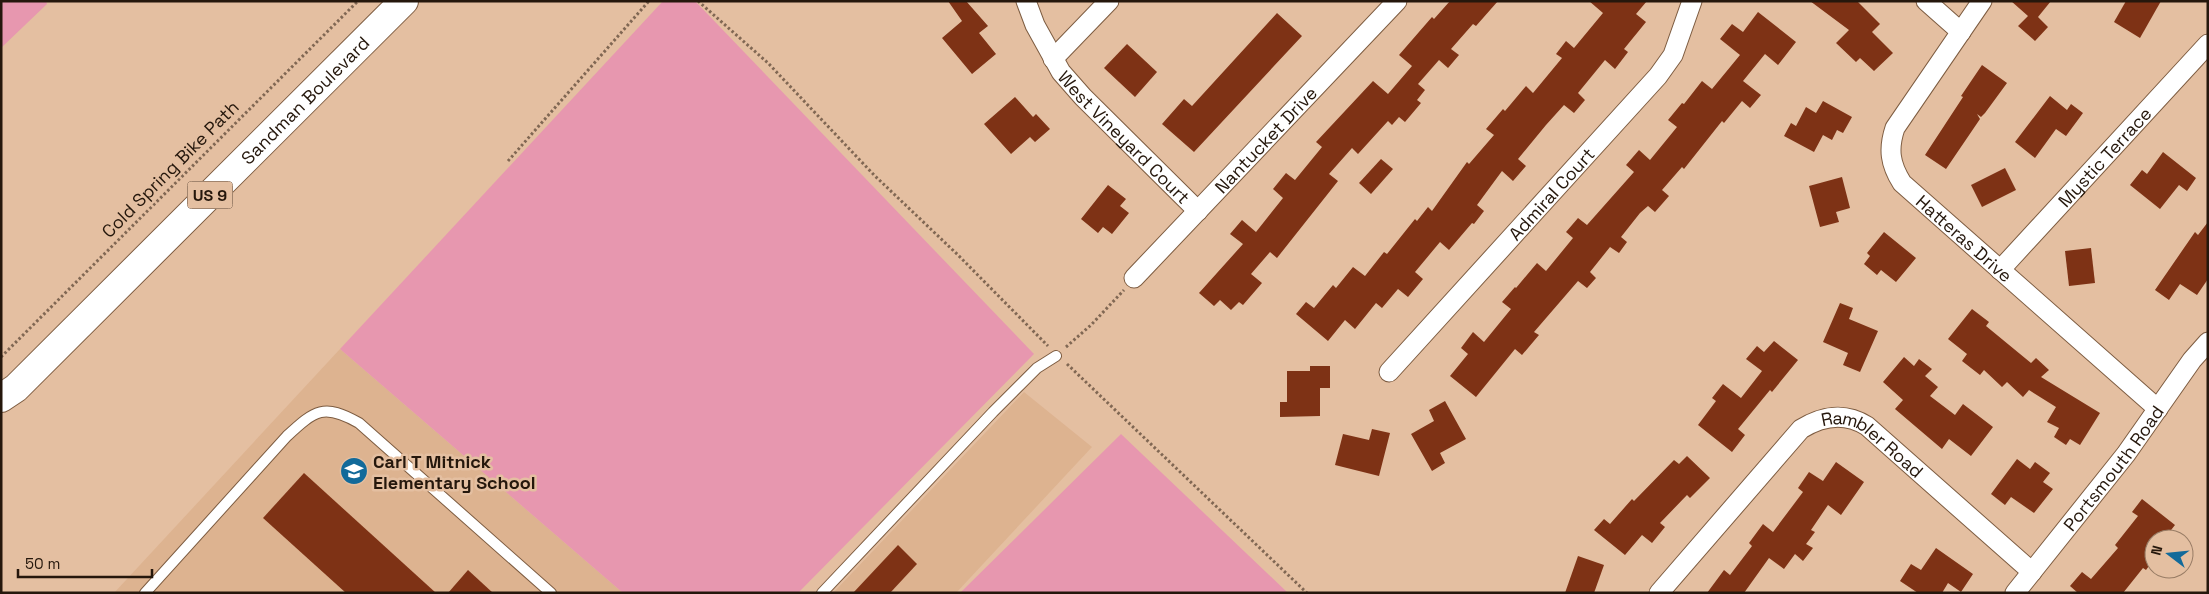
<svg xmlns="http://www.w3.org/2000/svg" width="2209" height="594" font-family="'Space Grotesk',sans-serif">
<rect width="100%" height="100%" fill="#e4bfa1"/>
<!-- built -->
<g fill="#ddb390">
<path d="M 340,349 L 623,593 L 114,593 Z"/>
<path d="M 1024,392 L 1092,447 L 956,593 L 833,593 Z"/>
</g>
<!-- green -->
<g fill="#e797af">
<path d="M 1,1 L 46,1 L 47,4 L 1,48 Z"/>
<path d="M 663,1 L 695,1 L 1034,354 L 798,593 L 623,593 L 340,349 Z"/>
<path d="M 1121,434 L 1288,593 L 960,593 Z"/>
</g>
<!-- building -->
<g fill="#7e3215">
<path d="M 948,1 L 966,1 L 988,26 L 979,33 L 996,54 L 972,74 L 942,38 L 962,21 Z"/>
<path d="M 1450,1 L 1498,1 L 1476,26 L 1473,24 L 1451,49 L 1459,55 L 1448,68 L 1439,60 L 1418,84 L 1425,90 L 1417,100 L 1421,103 L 1405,122 L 1399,117 L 1392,125 L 1388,121 L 1358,154 L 1352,148 L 1329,174 L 1338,181 L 1277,258 L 1270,252 L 1251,274 L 1262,283 L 1243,305 L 1239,302 L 1231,310 L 1220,300 L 1214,306 L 1199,293 L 1243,244 L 1230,234 L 1242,220 L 1256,232 L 1283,198 L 1273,189 L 1286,173 L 1295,180 L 1322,147 L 1316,142 L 1373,81 L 1388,94 L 1412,66 L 1399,55 L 1432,17 L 1434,19 Z"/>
<path d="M 1589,1 L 1647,1 L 1636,14 L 1646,22 L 1624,49 L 1628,52 L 1615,69 L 1605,60 L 1578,93 L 1585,100 L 1574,113 L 1564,105 L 1546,125 L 1518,159 L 1526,166 L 1513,181 L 1502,171 L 1477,205 L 1484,211 L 1474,224 L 1472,223 L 1449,250 L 1440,242 L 1415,272 L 1423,279 L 1408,297 L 1398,289 L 1382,308 L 1376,303 L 1355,329 L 1345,320 L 1328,341 L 1296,314 L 1306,302 L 1314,308 L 1333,285 L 1336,288 L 1353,267 L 1365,276 L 1384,252 L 1387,254 L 1415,219 L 1417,221 L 1428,207 L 1432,211 L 1467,162 L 1469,164 L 1494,135 L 1486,129 L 1503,109 L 1505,111 L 1526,86 L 1533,93 L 1562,58 L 1556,54 L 1566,41 L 1574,48 L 1603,13 Z"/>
<path d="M 1810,1 L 1857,1 L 1880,24 L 1872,32 L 1893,53 L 1874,71 L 1860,58 L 1856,62 L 1836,43 L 1849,30 Z"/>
<path d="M 2011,1 L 2051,1 L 2038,17 L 2048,27 L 2035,41 L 2018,26 L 2028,16 Z"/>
<path d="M 2126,1 L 2161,1 L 2140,38 L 2114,22 Z"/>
<path d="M 1758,12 L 1796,42 L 1778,65 L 1765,54 L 1743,81 L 1761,95 L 1750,108 L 1742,101 L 1724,123 L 1722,121 L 1684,169 L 1682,167 L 1662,190 L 1669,196 L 1655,212 L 1648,206 L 1640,213 L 1621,237 L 1627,242 L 1619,253 L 1610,247 L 1590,272 L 1596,278 L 1587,288 L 1578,281 L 1534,332 L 1539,335 L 1522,355 L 1515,349 L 1476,397 L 1450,376 L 1468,354 L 1461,348 L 1473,332 L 1484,342 L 1511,309 L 1502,302 L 1515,287 L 1516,288 L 1537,263 L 1546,271 L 1573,238 L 1566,232 L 1578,218 L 1587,225 L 1634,172 L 1626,165 L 1639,150 L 1650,160 L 1677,127 L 1668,120 L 1682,103 L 1684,104 L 1702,81 L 1712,89 L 1740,55 L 1720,39 L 1732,24 L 1743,32 Z"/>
<path d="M 1277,13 L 1302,36 L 1194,152 L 1162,124 L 1184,99 L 1192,106 Z"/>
<path d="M 1127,44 L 1157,72 L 1135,97 L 1104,68 Z"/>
<path d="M 1982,65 L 2007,83 L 1985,113 L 1981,117 L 1977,114 L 1980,119 L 1946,169 L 1925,155 L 1963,97 L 1961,96 Z"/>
<path d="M 2050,96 L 2067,110 L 2071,104 L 2083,113 L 2066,136 L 2056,129 L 2035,158 L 2015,142 Z"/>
<path d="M 1015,97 L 1033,117 L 1036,114 L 1050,129 L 1035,142 L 1030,137 L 1011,154 L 984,124 Z"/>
<path d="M 1823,101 L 1852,117 L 1843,133 L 1837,130 L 1832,140 L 1823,135 L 1814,152 L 1784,136 L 1791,123 L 1796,126 L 1806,107 L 1816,113 Z"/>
<path d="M 2163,152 L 2196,178 L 2187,191 L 2179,185 L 2160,209 L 2130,185 L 2142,170 L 2147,174 Z"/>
<path d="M 1381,159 L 1393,169 L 1371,194 L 1359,183 Z"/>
<path d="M 2005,168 L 2016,190 L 1982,207 L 1971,185 Z"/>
<path d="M 1842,177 L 1850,208 L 1836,212 L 1839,222 L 1820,227 L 1809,186 Z"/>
<path d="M 1108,185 L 1126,199 L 1120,206 L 1129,213 L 1112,234 L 1103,227 L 1098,233 L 1081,219 Z"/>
<path d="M 2208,222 L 2208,279 L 2197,295 L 2180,284 L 2169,300 L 2155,290 L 2195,232 L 2198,235 Z"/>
<path d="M 1884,232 L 1916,258 L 1896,282 L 1881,270 L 1877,275 L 1864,264 L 1870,256 L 1867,253 Z"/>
<path d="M 2091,248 L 2095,283 L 2069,286 L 2065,251 Z"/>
<path d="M 1840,303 L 1853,308 L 1849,319 L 1878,331 L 1860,372 L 1843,365 L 1848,353 L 1823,342 Z"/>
<path d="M 1972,309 L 1989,322 L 1986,326 L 2031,363 L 2036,358 L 2049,370 L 2041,377 L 2100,413 L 2080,445 L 2070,439 L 2066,445 L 2054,437 L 2059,428 L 2047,422 L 2056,407 L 2029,390 L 2023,397 L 2007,382 L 2002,387 L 1984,370 L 1980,375 L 1962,361 L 1967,354 L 1948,339 Z"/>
<path d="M 1774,341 L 1798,360 L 1772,392 L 1770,390 L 1738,429 L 1745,435 L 1732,452 L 1698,425 L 1716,401 L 1712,398 L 1723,384 L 1741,398 L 1762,371 L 1746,359 L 1757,346 L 1764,352 Z"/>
<path d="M 1904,357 L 1914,366 L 1919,359 L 1932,369 L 1925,376 L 1938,387 L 1930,396 L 1955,415 L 1963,404 L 1993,427 L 1971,456 L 1949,439 L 1942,449 L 1895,409 L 1903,400 L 1883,382 Z"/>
<path d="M 1310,366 L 1330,366 L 1330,388 L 1320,388 L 1320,416 L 1280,417 L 1280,402 L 1287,402 L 1287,371 L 1310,371 Z"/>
<path d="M 1445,401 L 1466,439 L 1440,453 L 1445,463 L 1432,471 L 1411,434 L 1434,421 L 1429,410 Z"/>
<path d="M 1372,429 L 1390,433 L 1379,476 L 1335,465 L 1343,434 L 1369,440 Z"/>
<path d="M 1687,456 L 1710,478 L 1690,498 L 1687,495 L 1660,523 L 1665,527 L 1652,543 L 1642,535 L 1625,555 L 1594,530 L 1604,519 L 1610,524 L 1632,499 L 1634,501 L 1674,460 L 1679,464 Z"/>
<path d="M 2017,459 L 2030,469 L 2035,462 L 2050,473 L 2043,482 L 2053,489 L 2034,513 L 2011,497 L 2005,505 L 1991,494 Z"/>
<path d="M 1836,462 L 1864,482 L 1841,515 L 1828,505 L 1811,530 L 1815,532 L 1806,544 L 1813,548 L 1803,561 L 1795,554 L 1784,569 L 1769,558 L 1744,593 L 1707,593 L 1724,570 L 1730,575 L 1752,546 L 1749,543 L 1763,524 L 1773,532 L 1803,492 L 1798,488 L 1809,472 L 1823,481 Z"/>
<path d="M 304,473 L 436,593 L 346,593 L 263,518 Z"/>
<path d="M 2142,499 L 2175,525 L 2164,539 L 2154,539 L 2154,559 L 2146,570 L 2143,568 L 2123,593 L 2078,593 L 2070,586 L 2082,572 L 2091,579 L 2118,548 L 2115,545 L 2138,516 L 2132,512 Z"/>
<path d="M 898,545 L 917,564 L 890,593 L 853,593 Z"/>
<path d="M 1936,548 L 1973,574 L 1961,592 L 1948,583 L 1942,593 L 1918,593 L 1900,581 L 1911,564 L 1921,570 Z"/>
<path d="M 1578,556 L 1604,565 L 1594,593 L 1565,593 Z"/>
<path d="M 468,570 L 493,593 L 448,593 Z"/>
</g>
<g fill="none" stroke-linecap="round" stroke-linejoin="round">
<!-- lane casing -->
<g stroke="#7d5c41" stroke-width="12">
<g id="lane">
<path d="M 145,593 L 287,436 C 315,410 324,403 359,423 L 551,593"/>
<path d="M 822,593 L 993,412 L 1037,368 L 1056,356"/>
</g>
</g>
<!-- street casing -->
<g stroke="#7d5c41" stroke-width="21">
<g id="street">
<path id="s1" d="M 1026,1 L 1035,25 L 1061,72 L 1083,97 L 1198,211"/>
<path d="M 1926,1 L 1961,32"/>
<path id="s2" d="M 1982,1 L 1895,128 C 1888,149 1890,164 1902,183 L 2158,409"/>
<path d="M 1053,59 L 1109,1"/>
<path id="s3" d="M 2000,270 L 2208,44"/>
<path id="s4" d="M 1134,278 L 1397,1"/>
<path id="s5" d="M 1389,372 L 1658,76 L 1673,55 L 1692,1"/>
<path id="s6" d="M 1659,593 L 1801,429 C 1822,416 1845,412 1867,426 L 2032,572"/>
<path id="s7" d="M 2015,593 L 2126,454 L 2192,360 L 2208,342"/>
</g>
</g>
<!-- highway casing -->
<g stroke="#7d5c41" stroke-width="30">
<g id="highway">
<path id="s8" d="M 1,398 L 16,388 L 404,1"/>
</g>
</g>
<!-- path -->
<g stroke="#806753" stroke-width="3" stroke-dasharray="2.5 2.5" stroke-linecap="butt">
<path d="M 698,1 L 768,63 L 874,175 L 958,255 L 1048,346"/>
<path d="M 508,161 L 649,1"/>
<path d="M 1066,347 L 1091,325 L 1124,290"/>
<path d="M 1,357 L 358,1"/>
<path d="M 1067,364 L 1307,593"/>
</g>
<!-- lane -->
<use href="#lane" stroke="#fff" stroke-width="10"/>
<!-- street -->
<use href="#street" stroke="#fff" stroke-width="19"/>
<!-- highway -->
<use href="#highway" stroke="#fff" stroke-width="28"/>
</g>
<!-- icons -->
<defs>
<g id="school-disc" transform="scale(1.4375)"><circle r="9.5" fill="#126a9a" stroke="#e4bfa1"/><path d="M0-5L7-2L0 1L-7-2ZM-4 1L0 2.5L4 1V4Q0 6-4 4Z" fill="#fff"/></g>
</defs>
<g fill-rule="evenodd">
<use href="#school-disc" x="354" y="471"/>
</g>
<g text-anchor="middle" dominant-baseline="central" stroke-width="5" stroke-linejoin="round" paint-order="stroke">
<!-- shield labels -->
<rect fill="#e4bfa1" stroke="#5e4939" stroke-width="1" x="187.5" y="181.5" width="45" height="27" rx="4"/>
<g font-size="16" font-weight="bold" fill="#25170c">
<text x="210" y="195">US 9</text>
</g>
<!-- street labels -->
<g font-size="18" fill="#25170c" stroke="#e4bfa1">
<text stroke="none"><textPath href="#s8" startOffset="426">Sandman Boulevard</textPath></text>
<text stroke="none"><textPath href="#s1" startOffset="170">West Vineyard Court</textPath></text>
<text stroke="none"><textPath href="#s4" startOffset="191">Nantucket Drive</textPath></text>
<text stroke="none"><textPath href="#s3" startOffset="154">Mystic Terrace</textPath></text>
<text transform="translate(170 169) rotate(-45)">Cold Spring Bike Path</text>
<text stroke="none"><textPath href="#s5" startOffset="241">Admiral Court</textPath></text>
<text stroke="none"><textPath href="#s2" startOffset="295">Hatteras Drive</textPath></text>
<text stroke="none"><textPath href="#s6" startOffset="299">Rambler Road</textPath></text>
<text stroke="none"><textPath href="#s7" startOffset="159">Portsmouth Road</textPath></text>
</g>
<!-- poi labels -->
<g font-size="18" font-weight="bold" fill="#25170c" stroke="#e4bfa1" text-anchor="start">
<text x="373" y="461">Carl T Mitnick<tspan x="373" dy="21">Elementary School</tspan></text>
</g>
</g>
<!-- border -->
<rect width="2209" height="594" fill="none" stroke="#25170c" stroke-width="5"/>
<!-- north arrow -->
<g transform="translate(2169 554) rotate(286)"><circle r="24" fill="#e4bfa1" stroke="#987c65"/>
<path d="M0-4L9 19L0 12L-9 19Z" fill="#126a9a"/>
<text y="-8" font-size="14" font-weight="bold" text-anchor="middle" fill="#25170c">N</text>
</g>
<!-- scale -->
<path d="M18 569v8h134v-8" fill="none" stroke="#25170c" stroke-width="2.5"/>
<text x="25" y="569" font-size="15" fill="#25170c" stroke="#e4bfa1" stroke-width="4" paint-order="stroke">50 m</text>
</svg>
